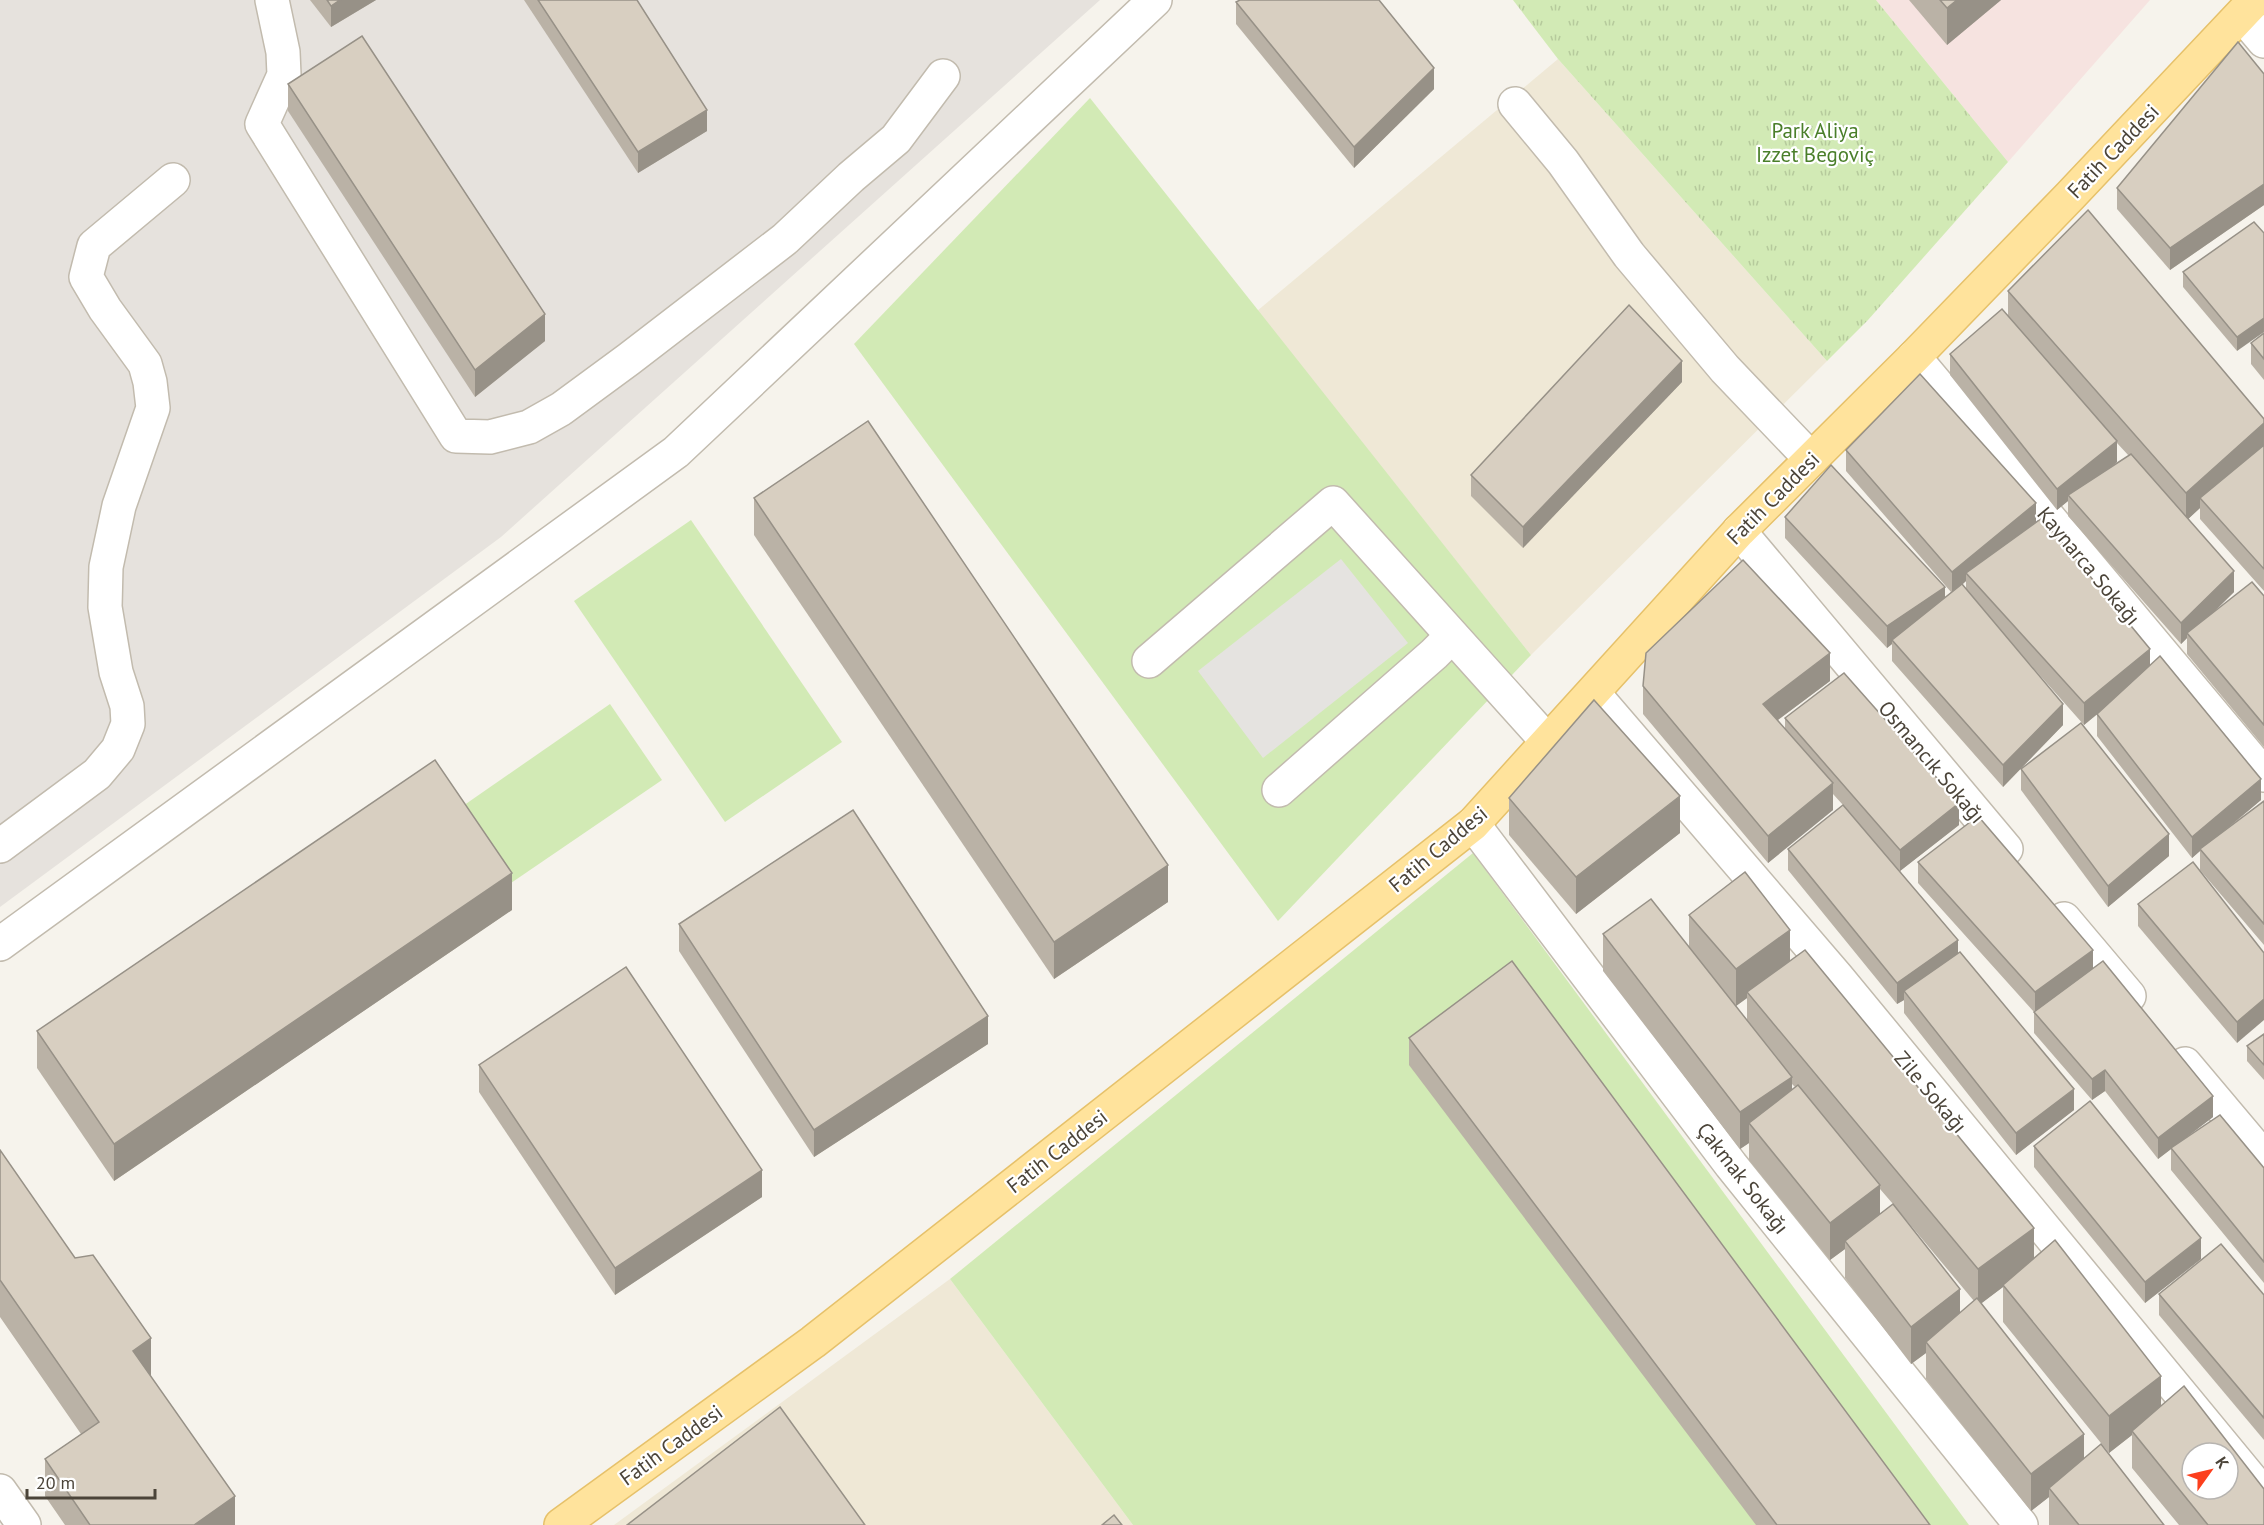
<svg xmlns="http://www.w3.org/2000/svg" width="2264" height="1525" font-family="'PT Sans',sans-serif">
<defs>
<pattern id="park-tufts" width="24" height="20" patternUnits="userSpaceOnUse" patternTransform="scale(1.5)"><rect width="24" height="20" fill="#d2eab5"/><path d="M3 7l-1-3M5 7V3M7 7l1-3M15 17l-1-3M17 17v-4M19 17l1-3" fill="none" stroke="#b6ca9c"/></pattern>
</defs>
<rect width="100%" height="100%" fill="#f6f3ec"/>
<!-- industrial -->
<path fill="#e6e2dd" d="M 0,0 L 1100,0 L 501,537 L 0,907 Z"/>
<!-- education -->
<g fill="#efe8d6">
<path d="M 1558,59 L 1827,361 L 1531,655 L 1257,311 Z"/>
<path d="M 950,1279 L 1133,1525 L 614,1525 Z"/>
</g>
<!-- medical -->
<path fill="#f6e3e0" d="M 1876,0 L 2150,0 L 2008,162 Z"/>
<!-- park -->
<path fill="url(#park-tufts)" d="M 1513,0 L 1876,0 L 2008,162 L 1868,320 L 1827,361 L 1558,59 Z"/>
<!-- pitch -->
<g fill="#d2eab5">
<path d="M 1090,98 L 1531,655 L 1278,921 L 854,344 Z"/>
<path d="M 691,520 L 842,742 L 725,822 L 574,601 Z"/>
<path d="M 610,704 L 662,780 L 511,883 L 460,808 Z"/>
<path d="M 1473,853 L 1969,1525 L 1133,1525 L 950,1279 Z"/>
</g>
<!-- parking -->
<path fill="#e5e3e0" d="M 1341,559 L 1408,643 L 1263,758 L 1198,671 Z"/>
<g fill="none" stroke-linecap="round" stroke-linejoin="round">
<!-- minor casing -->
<g stroke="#c2bbae" stroke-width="36">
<g id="minor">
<path d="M 272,0 L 283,52 L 284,75 L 262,124 L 456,436 L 490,437 L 529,427 L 561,409 L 629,359 L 785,239 L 851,177 L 896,139 L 943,76"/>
<path d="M 2242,15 L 2264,41"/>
<path d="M 1515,104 L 1563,162 L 1629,255 L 1725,369 L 1811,459"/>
<path d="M 1914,357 L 2264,775"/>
<path d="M 1739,531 L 2006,849"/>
<path d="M 1149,661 L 1333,503 L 1548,742"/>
<path d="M 1593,693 L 1837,977 L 2264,1495"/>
<path d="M 1279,790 L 1434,654 L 1452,636"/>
<path d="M 1473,824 L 1731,1165 L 2021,1525"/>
<path d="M 0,846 L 97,774 L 118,749 L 128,724 L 127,706 L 116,672 L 105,607 L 106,567 L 119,506 L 153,408 L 150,382 L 145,364 L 105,309 L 86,277 L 94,246 L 173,180"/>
<path d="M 2064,919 L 2129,996"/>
<path d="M 0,944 L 676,452 L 1155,0"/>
<path d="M 2185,1064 L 2264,1158"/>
<path d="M 0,1491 L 24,1525"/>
</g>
</g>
<!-- major casing -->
<g stroke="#e6c16a" stroke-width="36">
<path id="major" d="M 561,1525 L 813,1342 L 1473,824 L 1739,531 L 1914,357 L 2070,196 L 2255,0"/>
</g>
<!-- minor -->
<use href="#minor" stroke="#fff" stroke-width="33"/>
<!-- major -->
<use href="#major" stroke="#ffe39c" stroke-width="33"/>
</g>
<!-- wall -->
<g fill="#bab2a6" fill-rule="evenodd">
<path d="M 310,0 L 376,0 L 331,27 Z"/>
<path d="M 524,0 L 637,0 L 707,131 L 638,173 Z"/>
<path d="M 1909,0 L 2001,0 L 1947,45 Z"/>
<path d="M 1236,2 L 1434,89 L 1354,168 L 1236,24 Z"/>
<path d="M 288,84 L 545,341 L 475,397 L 288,111 Z"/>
<path d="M 2117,188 L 2264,205 L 2170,270 L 2117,209 Z"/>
<path d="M 2264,233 L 2237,351 L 2183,287 L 2183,272 Z"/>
<path d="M 2008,291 L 2264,419 L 2264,591 L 2200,519 L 2200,508 L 2188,519 L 2234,592 L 2215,611 L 2264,596 L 2264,747 L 2187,654 L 2187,638 L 2181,644 L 2068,516 L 2068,501 L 2057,510 L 1950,375 L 1950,354 L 2008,316 ZM 2117,443 L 2129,456 L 2110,468 L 2117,462 Z"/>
<path d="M 2264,333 L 2264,380 L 2251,364 L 2251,343 Z"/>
<path d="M 1682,382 L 1523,548 L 1471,496 L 1471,475 Z"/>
<path d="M 1846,450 L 2036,522 L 2150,666 L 2261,800 L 2233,824 L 2264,801 L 2264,945 L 2200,870 L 2200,851 L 2192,858 L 2097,736 L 2097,714 L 2100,712 L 2084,725 L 2029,663 L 2063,725 L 2003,787 L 1892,661 L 1892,644 L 1887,648 L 1785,538 L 1785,517 L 1945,597 L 1951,592 L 1846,471 ZM 1966,581 L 1966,589 L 1962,585 Z"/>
<path d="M 754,498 L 1168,902 L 1054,979 L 754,535 Z"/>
<path d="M 1830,681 L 1778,720 L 1785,729 L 1785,718 L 1959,825 L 1900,871 L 1958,954 L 2074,1110 L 2016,1155 L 1904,1013 L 1904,1000 L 1897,1004 L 1788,870 L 1788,849 L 1843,805 L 1833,794 L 1833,810 L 1768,863 L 1643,714 L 1643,686 Z"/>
<path d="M 2021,769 L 2169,856 L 2108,907 L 2021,790 Z"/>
<path d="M 1509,798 L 1680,833 L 1576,914 L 1509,835 Z"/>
<path d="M 1918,862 L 2093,968 L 2213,1117 L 2179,1143 L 2264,1168 L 2264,1283 L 2171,1170 L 2171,1149 L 2158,1159 L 2105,1091 L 2092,1100 L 2034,1033 L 2034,1012 L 1918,883 Z"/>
<path d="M 2138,904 L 2264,953 L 2237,1043 L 2138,926 Z"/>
<path d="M 512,910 L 114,1181 L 37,1068 L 37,1031 Z"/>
<path d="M 1689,915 L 1790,961 L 2034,1258 L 2264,1525 L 2179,1525 L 2132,1468 L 2132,1435 L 2109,1453 L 2003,1322 L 2003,1287 L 1981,1303 L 2084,1458 L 2164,1525 L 2049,1525 L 2049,1497 L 2031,1511 L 1926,1379 L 1926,1353 L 1911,1364 L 1845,1278 L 1845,1249 L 1830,1260 L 1749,1160 L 1749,1143 L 1740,1149 L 1603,971 L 1603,934 L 1689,947 ZM 1747,998 L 1747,1020 L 1736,1006 ZM 1792,1084 L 1796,1088 L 1792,1090 ZM 1880,1189 L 1893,1204 L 1880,1214 ZM 1897,1209 L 1974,1301 L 1960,1313 Z"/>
<path d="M 679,924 L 988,1044 L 814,1157 L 679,951 Z"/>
<path d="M 2264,1034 L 2264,1080 L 2247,1061 L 2247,1046 Z"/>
<path d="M 1409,1038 L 1930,1525 L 1756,1525 L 1409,1065 Z"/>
<path d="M 479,1065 L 762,1197 L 615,1295 L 479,1092 Z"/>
<path d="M 2034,1146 L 2201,1259 L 2145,1303 L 2034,1167 Z"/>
<path d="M 0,1150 L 151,1375 L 150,1376 L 235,1525 L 65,1525 L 45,1496 L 45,1459 L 81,1434 L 0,1317 Z"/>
<path d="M 2159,1294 L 2264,1295 L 2264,1440 L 2159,1315 Z"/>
</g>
<!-- shaded-wall -->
<g fill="#979187">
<path d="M 340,0 L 376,0 L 331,27 L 331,6 Z"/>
<path d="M 1957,0 L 2001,0 L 1947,45 L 1947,8 Z"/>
<path d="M 1434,68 L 1434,89 L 1354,168 L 1354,147 Z"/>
<path d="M 707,110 L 707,131 L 638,173 L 638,152 Z"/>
<path d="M 2264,184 L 2264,205 L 2170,270 L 2170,248 Z"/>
<path d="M 545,314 L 545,341 L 475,397 L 475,370 Z"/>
<path d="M 2264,318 L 2264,332 L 2237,351 L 2237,337 Z"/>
<path d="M 1682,361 L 1682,382 L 1523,548 L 1523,527 Z"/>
<path d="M 2264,423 L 2264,451 L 2200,498 L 2200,508 L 2186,521 L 2186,493 Z"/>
<path d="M 2117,441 L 2117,462 L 2071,499 L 2068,495 L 2068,501 L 2057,510 L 2057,489 Z"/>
<path d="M 2036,503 L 2036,524 L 1966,573 L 1966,581 L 1952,593 L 1952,572 Z"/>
<path d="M 2234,571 L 2234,592 L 2190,635 L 2187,633 L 2187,638 L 2181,644 L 2181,623 Z"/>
<path d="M 1945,587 L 1945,608 L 1892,640 L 1892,644 L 1887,648 L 1887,626 Z"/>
<path d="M 2150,649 L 2150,670 L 2084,725 L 2084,703 Z"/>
<path d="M 1830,653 L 1830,681 L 1763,731 L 1763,704 Z"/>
<path d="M 2063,704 L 2063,725 L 2003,787 L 2003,765 Z"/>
<path d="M 2261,779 L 2261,800 L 2201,850 L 2200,849 L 2200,851 L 2192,858 L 2192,837 Z"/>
<path d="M 1833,783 L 1833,810 L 1768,863 L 1768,836 Z"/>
<path d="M 1680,796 L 1680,833 L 1576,914 L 1576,877 Z"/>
<path d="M 1959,803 L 1959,825 L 1900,871 L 1900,850 Z"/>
<path d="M 2169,834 L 2169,856 L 2108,907 L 2108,886 Z"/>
<path d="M 1168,865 L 1168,902 L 1054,979 L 1054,942 Z"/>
<path d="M 512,873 L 512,910 L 114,1181 L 114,1144 Z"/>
<path d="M 1790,930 L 1790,967 L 1747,992 L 1747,998 L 1736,1006 L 1736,969 Z"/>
<path d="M 1958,940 L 1958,961 L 1904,991 L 1904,1000 L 1897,1004 L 1897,983 Z"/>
<path d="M 2093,950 L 2093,971 L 2035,1014 L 2035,992 Z"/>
<path d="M 2264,999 L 2264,1020 L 2237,1043 L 2237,1022 Z"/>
<path d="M 988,1016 L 988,1044 L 814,1157 L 814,1130 Z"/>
<path d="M 2105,1070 L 2105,1091 L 2092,1100 L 2092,1079 Z"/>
<path d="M 1792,1077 L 1792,1114 L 1749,1123 L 1749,1143 L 1740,1149 L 1740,1112 Z"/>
<path d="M 2074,1089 L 2074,1110 L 2016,1155 L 2016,1133 Z"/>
<path d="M 2213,1096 L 2213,1117 L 2158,1159 L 2158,1138 Z"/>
<path d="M 762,1170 L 762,1197 L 615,1295 L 615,1268 Z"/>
<path d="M 1880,1185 L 1880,1222 L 1845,1241 L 1845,1249 L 1830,1260 L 1830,1223 Z"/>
<path d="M 2034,1228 L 2034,1265 L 2003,1285 L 2003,1287 L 1978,1306 L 1978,1269 Z"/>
<path d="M 2201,1238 L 2201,1259 L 2145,1303 L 2145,1282 Z"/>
<path d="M 1960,1289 L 1960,1326 L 1926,1342 L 1926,1353 L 1911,1364 L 1911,1327 Z"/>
<path d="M 151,1338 L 151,1375 L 133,1388 L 133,1351 Z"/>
<path d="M 2161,1376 L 2161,1413 L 2132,1431 L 2132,1435 L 2109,1453 L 2109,1416 Z"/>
<path d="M 2084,1434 L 2084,1471 L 2049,1488 L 2049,1497 L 2031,1511 L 2031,1474 Z"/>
<path d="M 235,1496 L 235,1525 L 194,1525 Z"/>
</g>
<!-- building -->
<g fill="#d8cfc1" stroke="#979187" stroke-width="1.5" fill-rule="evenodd">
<path d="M 327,0 L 340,0 L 331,6 Z"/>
<path d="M 538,0 L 637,0 L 707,110 L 638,152 Z"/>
<path d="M 1240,0 L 1379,0 L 1434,68 L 1354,147 L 1236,2 Z"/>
<path d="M 1940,0 L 1957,0 L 1947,8 Z"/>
<path d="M 362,36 L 545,314 L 475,370 L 288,84 Z"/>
<path d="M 2238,42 L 2264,74 L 2264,184 L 2170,248 L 2117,188 Z"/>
<path d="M 2088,210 L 2264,419 L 2264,423 L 2186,493 L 2008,291 Z"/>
<path d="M 2254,222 L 2264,233 L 2264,318 L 2237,337 L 2183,272 Z"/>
<path d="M 1629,305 L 1682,361 L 1523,527 L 1471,475 Z"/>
<path d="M 2002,309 L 2117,441 L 2057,489 L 1950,354 Z"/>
<path d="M 2264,333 L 2264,359 L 2251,343 Z"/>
<path d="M 1920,374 L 2036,503 L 1952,572 L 1846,450 Z"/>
<path d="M 868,421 L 1168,865 L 1054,942 L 754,498 Z"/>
<path d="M 2264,445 L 2264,569 L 2200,498 Z"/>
<path d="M 2131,454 L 2234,571 L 2181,623 L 2068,495 Z"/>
<path d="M 1831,465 L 1945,587 L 1887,626 L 1785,517 Z"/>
<path d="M 2042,518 L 2150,649 L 2084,703 L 1966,573 Z"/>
<path d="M 1743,560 L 1830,653 L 1763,704 L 1833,783 L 1768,836 L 1643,686 L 1646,653 Z"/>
<path d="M 2252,582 L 2264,596 L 2264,725 L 2187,633 Z"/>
<path d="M 1962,584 L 2063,704 L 2003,765 L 1892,640 Z"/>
<path d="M 2160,656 L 2261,779 L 2192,837 L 2097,714 Z"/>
<path d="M 1844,673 L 1959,803 L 1900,850 L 1785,718 Z"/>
<path d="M 1594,700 L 1680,796 L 1576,877 L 1509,798 Z"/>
<path d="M 2081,723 L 2169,834 L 2108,886 L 2021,769 Z"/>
<path d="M 435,760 L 512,873 L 114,1144 L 37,1031 Z"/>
<path d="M 2264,801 L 2264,924 L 2200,849 Z"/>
<path d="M 1843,805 L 1958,940 L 1897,983 L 1788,849 Z"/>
<path d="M 853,810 L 988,1016 L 814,1130 L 679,924 Z"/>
<path d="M 1978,816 L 2093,950 L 2035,992 L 1918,862 Z"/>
<path d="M 2193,862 L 2264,953 L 2264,999 L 2237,1022 L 2138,904 Z"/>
<path d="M 1745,872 L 1790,930 L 1736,969 L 1689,915 Z"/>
<path d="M 1651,899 L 1792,1077 L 1740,1112 L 1603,934 Z"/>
<path d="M 1805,950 L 2034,1228 L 1978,1269 L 1747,992 Z"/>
<path d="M 1960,952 L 2074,1089 L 2016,1133 L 1904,991 Z"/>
<path d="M 1512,961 L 1930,1525 L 1777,1525 L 1409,1038 Z"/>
<path d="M 2103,961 L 2213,1096 L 2158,1138 L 2105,1070 L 2092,1079 L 2034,1012 Z"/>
<path d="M 626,967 L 762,1170 L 615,1268 L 479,1065 Z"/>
<path d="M 2264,1034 L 2264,1065 L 2247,1046 Z"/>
<path d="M 1798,1085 L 1880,1185 L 1830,1223 L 1749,1123 Z"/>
<path d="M 2090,1101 L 2201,1238 L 2145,1282 L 2034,1146 Z"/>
<path d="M 2220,1115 L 2264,1168 L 2264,1262 L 2171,1148 Z"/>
<path d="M 0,1150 L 75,1258 L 93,1255 L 151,1338 L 133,1351 L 235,1496 L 194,1525 L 90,1525 L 45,1459 L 99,1422 L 0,1280 Z"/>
<path d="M 1893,1204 L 1960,1289 L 1911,1327 L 1845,1241 Z"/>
<path d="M 2055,1240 L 2161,1376 L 2109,1416 L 2003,1285 Z"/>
<path d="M 2221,1244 L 2264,1295 L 2264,1418 L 2159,1294 Z"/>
<path d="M 1977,1298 L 2084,1434 L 2031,1474 L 1926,1342 Z"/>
<path d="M 2184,1386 L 2264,1489 L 2264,1525 L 2208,1525 L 2132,1431 ZM 2192,1453 L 2228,1453 L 2228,1489 L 2192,1489 Z"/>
<path d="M 780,1407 L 865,1525 L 627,1525 Z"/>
<path d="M 2101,1444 L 2164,1525 L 2079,1525 L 2049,1488 Z"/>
<path d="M 1114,1515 L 1122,1525 L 1102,1525 Z"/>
</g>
<g text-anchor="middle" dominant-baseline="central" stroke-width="4.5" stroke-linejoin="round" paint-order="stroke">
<!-- park labels -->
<g font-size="21" fill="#4a7f2a" stroke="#fff">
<text x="1815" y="130">Park Aliya<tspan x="1815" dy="24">Izzet Begoviç</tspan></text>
</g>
<!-- street labels -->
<g font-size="21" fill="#4b4439" stroke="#fff">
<text transform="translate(2113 151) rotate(-46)">Fatih Caddesi</text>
<text transform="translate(1773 498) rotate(-45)">Fatih Caddesi</text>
<text transform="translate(2089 566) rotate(50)">Kaynarca Sokağı</text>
<text transform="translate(1932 762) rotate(50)">Osmancık Sokağı</text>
<text transform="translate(1438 849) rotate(-40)">Fatih Caddesi</text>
<text transform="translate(1931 1092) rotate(50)">Zile Sokağı</text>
<text transform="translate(1057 1151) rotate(-38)">Fatih Caddesi</text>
<text transform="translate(1743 1178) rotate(52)">Çakmak Sokağı</text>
<text transform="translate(671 1445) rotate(-36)">Fatih Caddesi</text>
</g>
</g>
<!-- north arrow -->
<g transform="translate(2210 1471) rotate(56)"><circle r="28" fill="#ffffff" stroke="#b7b4b0" stroke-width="1.5"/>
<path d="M0-4.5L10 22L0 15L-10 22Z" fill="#fc3f1d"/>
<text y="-9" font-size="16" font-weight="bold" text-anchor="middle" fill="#4b4439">K</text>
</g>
<!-- scale -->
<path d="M27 1489v9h128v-9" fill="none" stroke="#4b4439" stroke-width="3"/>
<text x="36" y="1489" font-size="18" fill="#4b4439" stroke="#ffffff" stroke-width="4.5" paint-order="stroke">20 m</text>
</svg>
